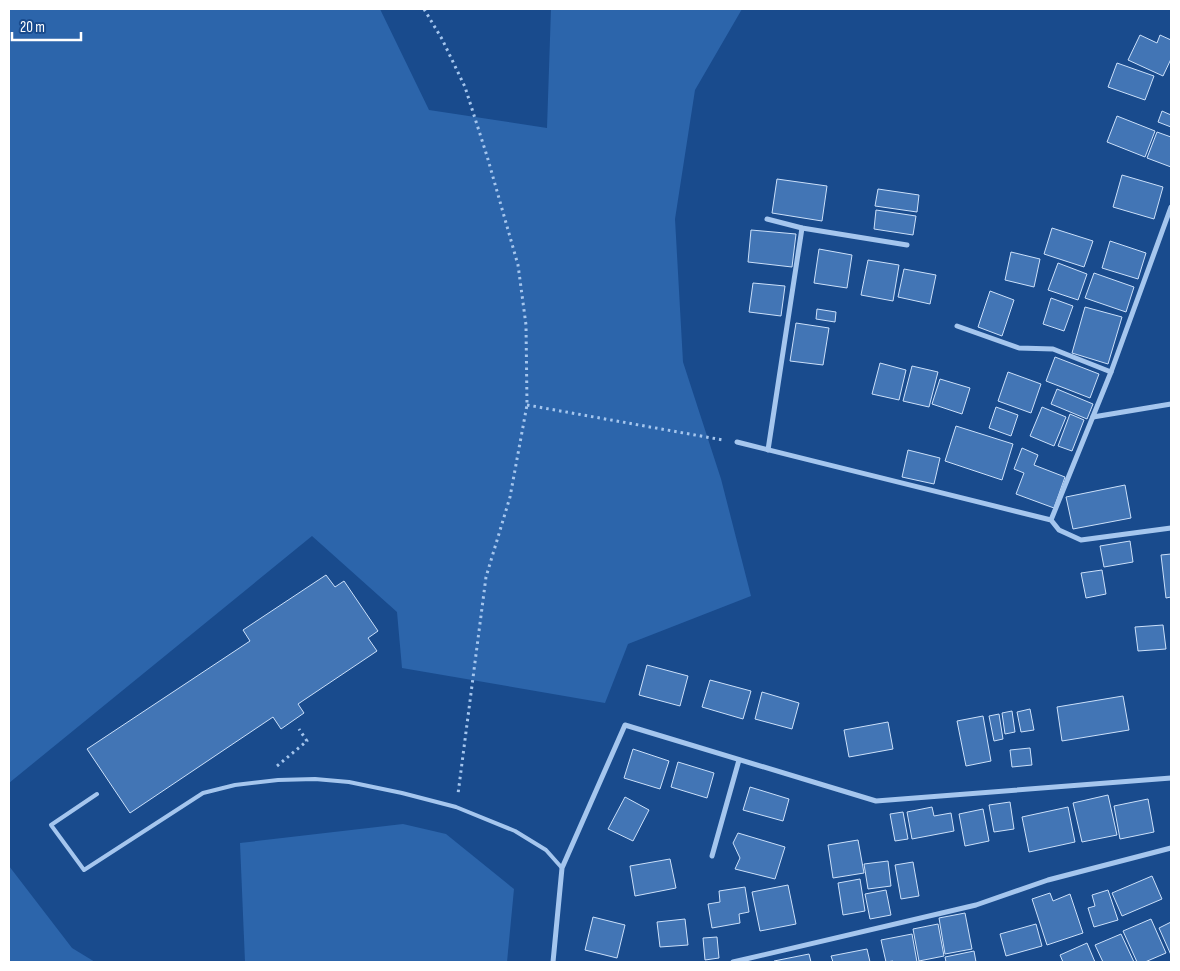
<svg xmlns="http://www.w3.org/2000/svg" width="1180" height="971" font-family="'Sofia Sans Condensed',sans-serif">
<rect width="100%" height="100%" fill="#194b8d"/>
<!-- green -->
<g fill="#2c65ab">
<path d="M 9,9 L 380,9 L 429,110 L 547,128 L 551,9 L 742,9 L 695,90 L 675,219 L 683,362 L 721,479 L 751,596 L 628,644 L 605,703 L 402,668 L 397,612 L 312,536 L 9,783 Z"/>
<path d="M 403,824 L 446,834 L 514,889 L 507,962 L 245,962 L 240,843 Z"/>
<path d="M 9,866 L 72,948 L 95,962 L 9,962 Z"/>
</g>
<!-- building -->
<g fill="#4275b5" stroke="#cbe0fa">
<path d="M 1140,35 L 1157,43 L 1160,35 L 1171,40 L 1171,59 L 1163,76 L 1128,60 Z"/>
<path d="M 1117,63 L 1154,76 L 1145,100 L 1108,87 Z"/>
<path d="M 1162,111 L 1171,115 L 1171,127 L 1158,122 Z"/>
<path d="M 1117,116 L 1155,131 L 1145,157 L 1107,142 Z"/>
<path d="M 1157,132 L 1171,137 L 1171,167 L 1147,158 Z"/>
<path d="M 1122,175 L 1163,187 L 1154,219 L 1113,207 Z"/>
<path d="M 777,179 L 827,186 L 822,221 L 772,213 Z"/>
<path d="M 878,189 L 919,195 L 917,212 L 875,206 Z"/>
<path d="M 876,210 L 916,216 L 913,235 L 874,229 Z"/>
<path d="M 1052,228 L 1093,241 L 1084,267 L 1044,254 Z"/>
<path d="M 751,230 L 796,234 L 792,267 L 748,262 Z"/>
<path d="M 1110,241 L 1146,253 L 1138,279 L 1102,268 Z"/>
<path d="M 819,249 L 852,255 L 847,288 L 814,283 Z"/>
<path d="M 1011,252 L 1040,259 L 1034,287 L 1005,280 Z"/>
<path d="M 868,260 L 899,265 L 893,301 L 861,295 Z"/>
<path d="M 1058,263 L 1087,274 L 1078,300 L 1048,290 Z"/>
<path d="M 904,269 L 936,275 L 930,304 L 898,297 Z"/>
<path d="M 1094,273 L 1134,287 L 1126,312 L 1085,298 Z"/>
<path d="M 753,283 L 785,286 L 781,316 L 749,312 Z"/>
<path d="M 990,291 L 1014,300 L 1002,336 L 978,327 Z"/>
<path d="M 1051,298 L 1073,306 L 1064,331 L 1043,324 Z"/>
<path d="M 1085,307 L 1122,317 L 1108,364 L 1072,353 Z"/>
<path d="M 817,309 L 836,312 L 835,322 L 816,319 Z"/>
<path d="M 796,323 L 829,328 L 823,365 L 790,361 Z"/>
<path d="M 1055,357 L 1099,374 L 1090,398 L 1046,381 Z"/>
<path d="M 880,363 L 906,370 L 899,400 L 872,394 Z"/>
<path d="M 912,366 L 938,372 L 929,407 L 903,401 Z"/>
<path d="M 1008,372 L 1041,384 L 1031,413 L 998,401 Z"/>
<path d="M 940,379 L 970,388 L 962,414 L 932,404 Z"/>
<path d="M 1057,389 L 1093,404 L 1087,419 L 1051,404 Z"/>
<path d="M 996,407 L 1018,415 L 1011,436 L 989,428 Z"/>
<path d="M 1042,407 L 1066,417 L 1054,446 L 1030,436 Z"/>
<path d="M 1070,414 L 1084,420 L 1072,451 L 1058,446 Z"/>
<path d="M 956,426 L 1013,444 L 1002,480 L 945,461 Z"/>
<path d="M 1022,448 L 1038,455 L 1034,465 L 1065,477 L 1054,508 L 1016,494 L 1024,473 L 1014,469 Z"/>
<path d="M 908,450 L 940,458 L 934,484 L 902,477 Z"/>
<path d="M 1125,485 L 1131,518 L 1073,529 L 1066,497 Z"/>
<path d="M 1130,541 L 1133,562 L 1104,567 L 1100,546 Z"/>
<path d="M 1171,554 L 1171,597 L 1166,598 L 1161,555 Z"/>
<path d="M 1102,570 L 1106,594 L 1086,598 L 1081,573 Z"/>
<path d="M 326,575 L 335,587 L 344,581 L 378,631 L 368,638 L 377,651 L 298,704 L 304,713 L 281,729 L 273,717 L 130,813 L 87,749 L 250,641 L 243,630 Z"/>
<path d="M 1163,625 L 1166,649 L 1138,651 L 1135,627 Z"/>
<path d="M 647,665 L 688,676 L 680,706 L 639,695 Z"/>
<path d="M 710,680 L 751,691 L 743,719 L 702,707 Z"/>
<path d="M 762,692 L 799,703 L 792,729 L 755,719 Z"/>
<path d="M 1123,696 L 1129,730 L 1062,741 L 1057,707 Z"/>
<path d="M 1030,709 L 1034,730 L 1021,732 L 1017,712 Z"/>
<path d="M 1012,711 L 1015,732 L 1005,734 L 1002,713 Z"/>
<path d="M 999,714 L 1003,739 L 994,741 L 989,716 Z"/>
<path d="M 983,716 L 991,761 L 966,766 L 957,721 Z"/>
<path d="M 888,722 L 893,749 L 849,757 L 844,730 Z"/>
<path d="M 1030,748 L 1032,765 L 1012,767 L 1010,750 Z"/>
<path d="M 633,749 L 669,761 L 660,789 L 624,778 Z"/>
<path d="M 678,762 L 714,773 L 707,798 L 671,787 Z"/>
<path d="M 750,787 L 789,799 L 783,821 L 743,810 Z"/>
<path d="M 1108,795 L 1117,835 L 1082,842 L 1073,803 Z"/>
<path d="M 625,797 L 649,810 L 633,841 L 608,829 Z"/>
<path d="M 1148,799 L 1154,832 L 1120,839 L 1114,806 Z"/>
<path d="M 1010,802 L 1014,829 L 994,832 L 989,805 Z"/>
<path d="M 932,807 L 934,816 L 951,813 L 954,831 L 912,839 L 907,812 Z"/>
<path d="M 1068,807 L 1075,842 L 1029,852 L 1022,817 Z"/>
<path d="M 983,809 L 989,841 L 965,846 L 959,814 Z"/>
<path d="M 903,812 L 908,839 L 895,841 L 890,814 Z"/>
<path d="M 738,833 L 785,847 L 775,879 L 735,869 L 740,858 L 733,843 Z"/>
<path d="M 858,840 L 864,873 L 833,878 L 828,845 Z"/>
<path d="M 670,859 L 676,888 L 635,896 L 630,866 Z"/>
<path d="M 888,861 L 891,886 L 868,889 L 864,864 Z"/>
<path d="M 913,862 L 919,896 L 901,899 L 895,865 Z"/>
<path d="M 1152,876 L 1162,899 L 1122,916 L 1112,893 Z"/>
<path d="M 860,879 L 865,911 L 843,915 L 838,883 Z"/>
<path d="M 788,885 L 796,924 L 760,931 L 752,892 Z"/>
<path d="M 745,887 L 749,912 L 739,914 L 740,923 L 712,928 L 708,904 L 720,902 L 719,891 Z"/>
<path d="M 886,890 L 891,915 L 870,919 L 865,894 Z"/>
<path d="M 1108,890 L 1118,920 L 1094,927 L 1088,908 L 1095,906 L 1092,895 Z"/>
<path d="M 1050,893 L 1053,901 L 1070,894 L 1083,933 L 1047,945 L 1032,899 Z"/>
<path d="M 965,913 L 972,949 L 945,954 L 939,918 Z"/>
<path d="M 593,917 L 625,925 L 617,958 L 585,950 Z"/>
<path d="M 685,919 L 688,945 L 660,947 L 657,922 Z"/>
<path d="M 1151,919 L 1166,953 L 1145,962 L 1137,962 L 1123,931 Z"/>
<path d="M 1171,922 L 1171,955 L 1159,928 Z"/>
<path d="M 938,924 L 944,956 L 919,961 L 913,929 Z"/>
<path d="M 1036,924 L 1042,946 L 1006,956 L 1000,934 Z"/>
<path d="M 912,934 L 917,962 L 894,962 L 893,961 L 886,962 L 881,940 Z"/>
<path d="M 1121,934 L 1134,962 L 1103,962 L 1095,945 Z"/>
<path d="M 717,937 L 719,958 L 705,960 L 703,938 Z"/>
<path d="M 1087,943 L 1095,962 L 1063,962 L 1060,955 Z"/>
<path d="M 867,949 L 870,962 L 833,962 L 831,956 Z"/>
<path d="M 974,951 L 976,962 L 946,962 L 945,957 Z"/>
<path d="M 809,954 L 811,962 L 775,962 L 774,961 Z"/>
</g>
<g fill="none" stroke-linecap="round" stroke-linejoin="round">
<!-- path -->
<g stroke="#a5c6ee" stroke-width="3" stroke-dasharray="2.5 4" stroke-linecap="butt">
<path d="M 424,9 L 442,39 L 465,87 L 487,156 L 518,265 L 526,325 L 527,405 L 510,497 L 486,577 L 458,794"/>
<path d="M 527,405 L 723,440"/>
<path d="M 277,766 L 307,741 L 299,729"/>
</g>
<!-- service -->
<path stroke="#a5c6ee" stroke-width="4" d="M 97,794 L 51,825 L 84,870 L 203,793 L 235,785 L 278,780 L 315,779 L 349,782 L 402,793 L 456,807 L 515,831 L 546,850 L 562,868"/>
<!-- minor -->
<g stroke="#a5c6ee" stroke-width="5">
<path d="M 767,219 L 802,228 L 907,245"/>
<path d="M 957,326 L 1019,348 L 1053,349 L 1111,372"/>
<path d="M 1093,417 L 1171,404"/>
<path d="M 737,442 L 1051,520 L 1059,530 L 1081,540 L 1171,528"/>
<path d="M 768,450 L 802,228"/>
<path d="M 1051,520 L 1111,372 L 1171,207"/>
<path d="M 712,856 L 739,760"/>
<path d="M 553,962 L 562,868 L 625,725 L 876,801 L 1171,778"/>
<path d="M 733,962 L 976,905 L 1048,880 L 1171,848"/>
</g>
</g>
<!-- border -->
<rect width="1180" height="971" fill="none" stroke="#ffffff" stroke-width="20"/>
<!-- scale -->
<path d="M12 32v8h69v-8" fill="none" stroke="#ffffff" stroke-width="2.5"/>
<text x="20" y="32" font-size="15" fill="#ffffff" stroke="#194b8d" stroke-width="4" paint-order="stroke">20 m</text>
</svg>
